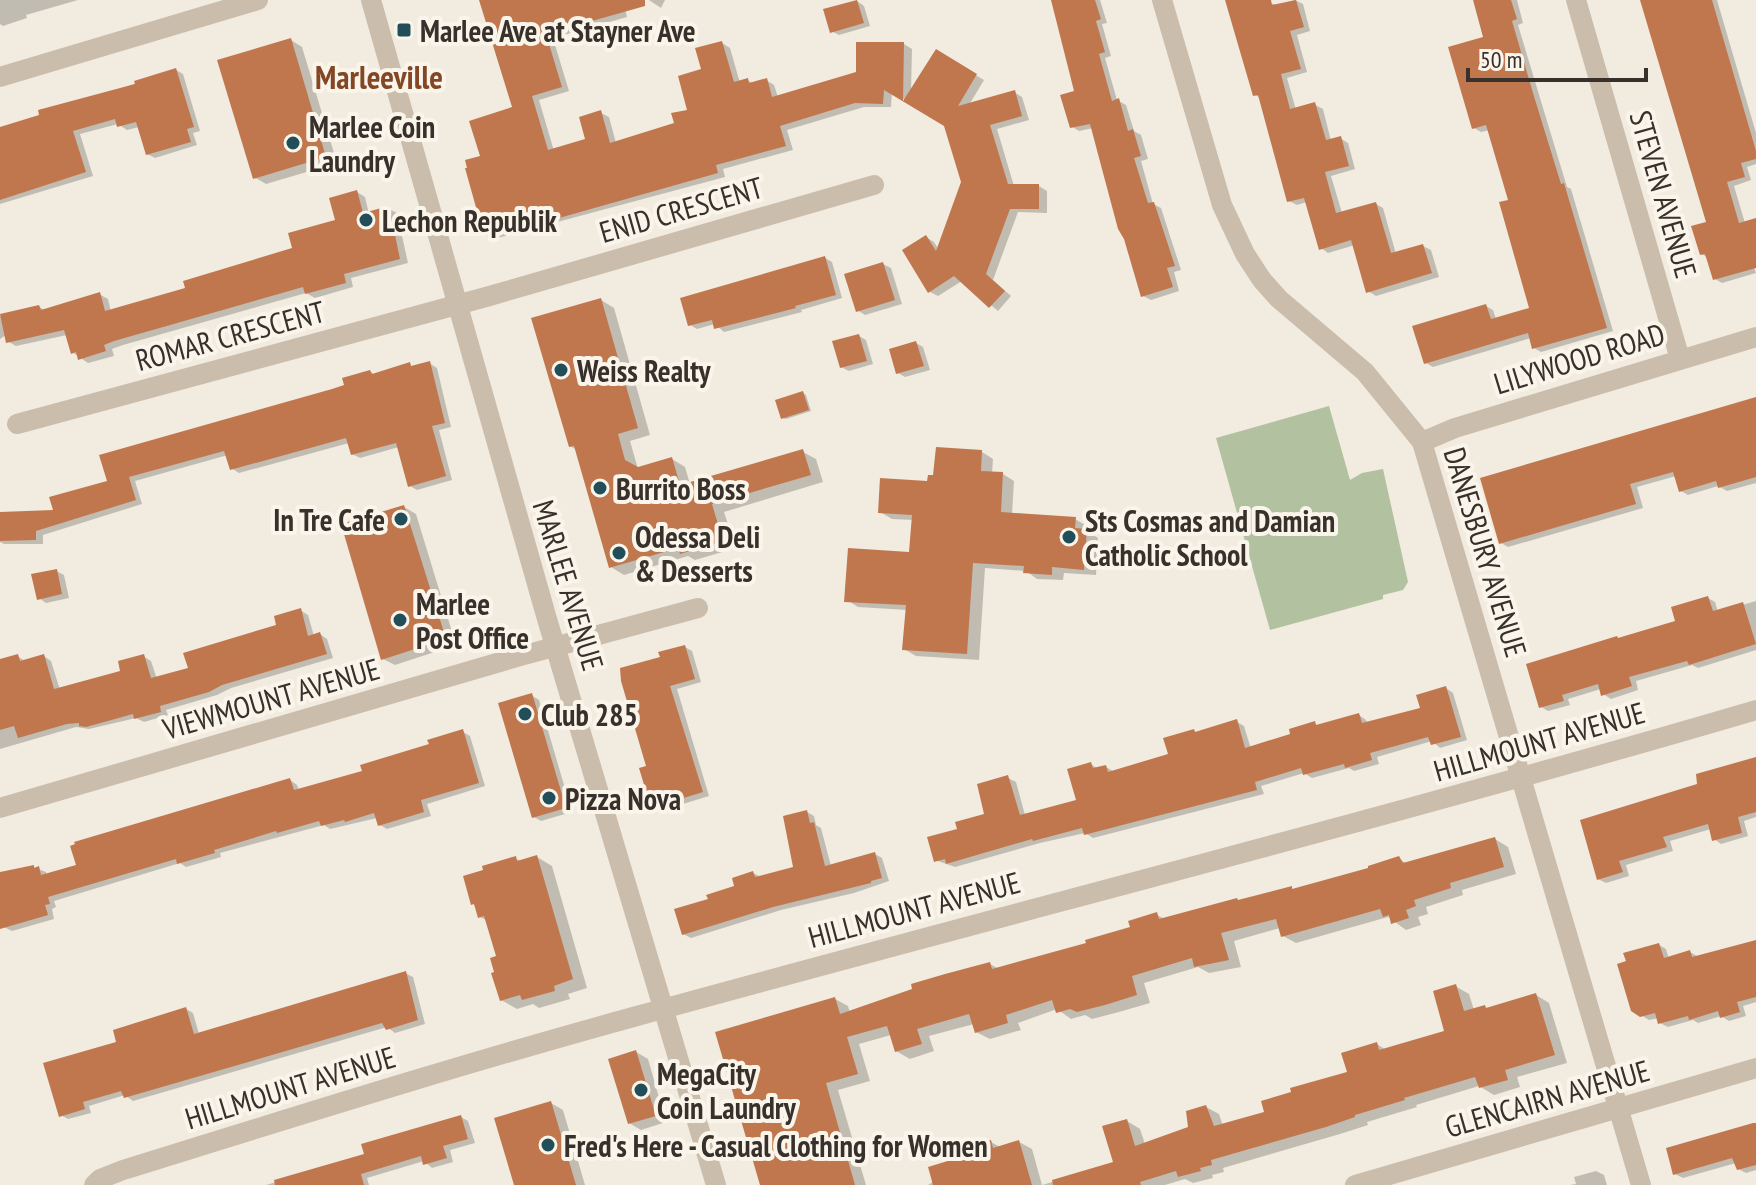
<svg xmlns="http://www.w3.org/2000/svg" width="1756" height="1185" font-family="'PT Sans Narrow',sans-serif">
<rect width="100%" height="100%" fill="#f2ebdf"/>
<!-- grass -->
<path fill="#b2c19f" d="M 1329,406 L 1350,480 L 1362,473 L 1383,469 L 1408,582 L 1403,590 L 1383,595 L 1383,599 L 1270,630 L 1216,438 Z"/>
<!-- shadow -->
<g fill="#0003">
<path d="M 0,0 L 78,0 L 26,15 L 27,18 L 3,26 L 0,24 Z"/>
<path d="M 481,0 L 623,0 L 627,17 L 553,38 L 569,91 L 539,100 L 554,151 L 588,141 L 601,113 L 609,117 L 616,143 L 676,125 L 690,111 L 704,71 L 722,43 L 730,48 L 740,83 L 747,80 L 754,84 L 766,80 L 774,85 L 778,97 L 858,73 L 904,44 L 912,49 L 911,92 L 936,52 L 984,80 L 969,105 L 1014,92 L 1022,97 L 1029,120 L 997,129 L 1014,186 L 1039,186 L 1047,191 L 1047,213 L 1018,212 L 993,280 L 1011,296 L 998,311 L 962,281 L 938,296 L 930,292 L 926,237 L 934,242 L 939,250 L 963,182 L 946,125 L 892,92 L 891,107 L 864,107 L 787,130 L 793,150 L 723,169 L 725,177 L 494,239 L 486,235 L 483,157 L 514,108 Z"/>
<path d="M 649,0 L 665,0 L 661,8 Z"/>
<path d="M 1054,0 L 1100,0 L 1107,23 L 1102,24 L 1111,56 L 1105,58 L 1117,100 L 1126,105 L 1134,131 L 1141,135 L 1148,159 L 1141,161 L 1153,204 L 1161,208 L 1181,270 L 1174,272 L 1179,291 L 1151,300 L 1143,296 L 1093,128 L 1079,131 L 1071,126 L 1077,93 Z"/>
<path d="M 1227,0 L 1259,0 L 1277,5 L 1295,0 L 1303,4 L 1310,31 L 1297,35 L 1307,72 L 1287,78 L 1296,110 L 1315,105 L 1323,109 L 1331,141 L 1340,138 L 1348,143 L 1355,169 L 1331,176 L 1342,213 L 1376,204 L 1383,208 L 1396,254 L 1423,246 L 1431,250 L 1439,277 L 1376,296 L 1368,291 L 1355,245 L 1328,253 L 1321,248 L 1307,202 L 1297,205 L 1289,201 L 1261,98 L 1255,95 Z"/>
<path d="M 1475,0 L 1517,0 L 1523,23 L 1518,25 L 1540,98 L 1567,187 L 1571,189 L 1613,331 L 1541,352 L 1534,348 L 1531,338 L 1433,367 L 1426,363 L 1486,306 L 1493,310 L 1496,319 L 1532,309 L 1511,201 L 1490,130 L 1481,132 L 1474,128 L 1486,38 Z"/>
<path d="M 1643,0 L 1717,0 L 1756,133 L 1756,164 L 1747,167 L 1751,180 L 1734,186 L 1745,223 L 1756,220 L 1756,263 L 1753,264 L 1756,273 L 1722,283 L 1715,279 L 1708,258 L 1702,254 L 1708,224 Z"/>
<path d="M 857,1 L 864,6 L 870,26 L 839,35 L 831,31 Z"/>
<path d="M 291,40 L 302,47 L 337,163 L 266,184 L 254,177 Z"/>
<path d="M 176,70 L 183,74 L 200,131 L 193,133 L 197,145 L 155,158 L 147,154 L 139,127 L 127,130 L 118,124 L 80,134 L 93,176 L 0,204 L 0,129 Z"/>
<path d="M 357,192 L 365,197 L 369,214 L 389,209 L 397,213 L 408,263 L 351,278 L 353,287 L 315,298 L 306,293 L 123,345 L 112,349 L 114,356 L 88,363 L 72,352 L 67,335 L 16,346 L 7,341 L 6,335 L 0,339 L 0,316 L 39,307 L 45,310 L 99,294 L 108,299 L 111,312 L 188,290 L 295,250 L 337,222 Z"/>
<path d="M 825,258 L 832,262 L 842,298 L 801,310 L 802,312 L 724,332 L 715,324 L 697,329 L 690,325 Z"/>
<path d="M 883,264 L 891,268 L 902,304 L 865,315 L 857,310 Z"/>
<path d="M 601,300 L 614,308 L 650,435 L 630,441 L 638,469 L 672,459 L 685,467 L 690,484 L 803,452 L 816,459 L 823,482 L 724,512 L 736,548 L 695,560 L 688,556 L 624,575 L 611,567 L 577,450 L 570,446 Z"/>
<path d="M 859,336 L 866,340 L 873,364 L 849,371 L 841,367 Z"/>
<path d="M 916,343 L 923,347 L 930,370 L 905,377 L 898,373 Z"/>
<path d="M 429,363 L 437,368 L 451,427 L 439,430 L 452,480 L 417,490 L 410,486 L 399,447 L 360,458 L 352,454 L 349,443 L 239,473 L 231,468 L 228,455 L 135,481 L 142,504 L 43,535 L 43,544 L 4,544 L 0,542 L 0,514 L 55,512 L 109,482 L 347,386 L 370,372 L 376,375 L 409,365 L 414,368 Z"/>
<path d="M 803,393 L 806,395 L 811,411 L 786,419 L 783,418 Z"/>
<path d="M 1756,399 L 1756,483 L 1727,491 L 1718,486 L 1688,495 L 1681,491 L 1676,476 L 1637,487 L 1643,508 L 1508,547 L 1501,543 Z"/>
<path d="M 982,452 L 993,459 L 992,474 L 1003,474 L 1014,481 L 1012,515 L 1075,519 L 1087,526 L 1087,531 L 1098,538 L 1096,575 L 1064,573 L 1063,580 L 1037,579 L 1026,571 L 985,568 L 979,660 L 916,656 L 904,649 L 907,610 L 858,607 L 847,600 L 911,554 L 913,520 L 892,519 L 880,512 Z"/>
<path d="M 404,507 L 416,514 L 456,645 L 395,665 L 383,659 Z"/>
<path d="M 56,571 L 64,575 L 69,598 L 46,603 L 39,598 Z"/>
<path d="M 1708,598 L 1715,602 L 1718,612 L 1756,601 L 1756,650 L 1698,668 L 1692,665 L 1636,681 L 1638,690 L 1611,699 L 1603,694 L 1601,689 L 1568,699 L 1570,705 L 1548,711 L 1541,707 L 1620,640 L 1678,623 Z"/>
<path d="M 300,610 L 308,615 L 314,636 L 320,634 L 327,639 L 333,658 L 231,688 L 217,695 L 166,710 L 168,715 L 144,722 L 136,718 L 89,729 L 76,727 L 0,749 L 0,661 L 17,656 L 25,661 L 44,656 L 51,661 L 60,690 L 123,672 L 143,656 L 151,661 L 157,679 L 190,669 L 279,626 Z"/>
<path d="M 685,647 L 692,651 L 701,682 L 677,689 L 709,796 L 660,811 L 653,806 L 648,767 L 662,658 Z"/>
<path d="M 1446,688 L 1453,693 L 1467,740 L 1440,748 L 1432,741 L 1377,757 L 1379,764 L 1354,771 L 1349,768 L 1312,778 L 1304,773 L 1261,786 L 1264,794 L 1093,838 L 1085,833 L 1040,843 L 955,867 L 935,860 L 960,831 L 986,815 L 1008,778 L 1016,782 L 1025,815 L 1078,801 L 1090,764 L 1099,769 L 1106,767 L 1113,771 L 1170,755 L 1194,731 L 1199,733 L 1237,722 L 1244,726 L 1251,749 L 1293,735 L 1315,724 L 1319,726 L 1359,715 L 1366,720 L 1368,724 L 1422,709 Z"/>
<path d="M 531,695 L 539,700 L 572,812 L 541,821 L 534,817 Z"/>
<path d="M 463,732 L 470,736 L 485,786 L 427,804 L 431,816 L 387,829 L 380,825 L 377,818 L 330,829 L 324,825 L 220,853 L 221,857 L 186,867 L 180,863 L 54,901 L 56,907 L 52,909 L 54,919 L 12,931 L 4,927 L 0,911 L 0,876 L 33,867 L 46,872 L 47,875 L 78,866 L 290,780 L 297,785 L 299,790 L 364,773 Z"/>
<path d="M 1756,757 L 1756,817 L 1744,821 L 1748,836 L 1721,844 L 1714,839 L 1711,829 L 1670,841 L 1673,851 L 1626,865 L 1629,876 L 1606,883 L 1598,879 L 1699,786 Z"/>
<path d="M 807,812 L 814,816 L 816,825 L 821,828 L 831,866 L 875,854 L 882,858 L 889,881 L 854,893 L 781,910 L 691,938 L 683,934 L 710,900 L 737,887 L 753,873 L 761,877 L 795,869 Z"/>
<path d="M 1495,839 L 1508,847 L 1516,874 L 1462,890 L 1463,895 L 1426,907 L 1428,914 L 1418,917 L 1421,925 L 1406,930 L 1388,917 L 1296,943 L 1283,936 L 1280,928 L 1234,941 L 1241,967 L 1209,973 L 1198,967 L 1144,983 L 1150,1003 L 1119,1012 L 1092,1019 L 1085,1015 L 1071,1019 L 1057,1009 L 1018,1023 L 1021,1030 L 990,1039 L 976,1032 L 974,1024 L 929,1036 L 934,1051 L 910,1059 L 896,1051 L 891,1035 L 859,1044 L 870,1081 L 838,1090 L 866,1185 L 762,1185 L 835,999 L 848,1006 L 850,1013 L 990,964 L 999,969 L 1088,945 L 1132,928 L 1157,915 L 1165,919 L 1291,888 L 1295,890 L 1371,870 L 1399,859 L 1408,864 Z"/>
<path d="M 537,857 L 552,866 L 587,988 L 568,994 L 570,999 L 539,1008 L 533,1004 L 517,1009 L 501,1000 L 498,958 L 488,921 L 480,917 L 477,906 L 473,904 L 515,858 L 522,862 Z"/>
<path d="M 1756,941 L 1756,1002 L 1743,1006 L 1746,1016 L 1729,1021 L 1721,1016 L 1698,1023 L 1693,1020 L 1668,1027 L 1660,1023 L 1659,1018 L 1649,1020 L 1633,1010 L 1659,945 L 1666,949 L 1669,959 L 1690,952 L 1697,956 Z"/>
<path d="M 405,973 L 413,977 L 425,1024 L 395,1033 L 387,1027 L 133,1101 L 125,1095 L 89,1106 L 91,1113 L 68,1119 L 61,1115 L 119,1043 L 186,1009 L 193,1013 L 199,1034 Z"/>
<path d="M 1455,986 L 1469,994 L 1474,1010 L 1485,1007 L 1489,1009 L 1536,995 L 1549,1003 L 1567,1063 L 1517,1077 L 1520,1087 L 1494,1095 L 1479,1086 L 1416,1105 L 1417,1107 L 1367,1122 L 1368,1125 L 1340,1134 L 1223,1168 L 1224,1172 L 1212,1175 L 1213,1178 L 1193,1183 L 1185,1179 L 1165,1185 L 928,1185 L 976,1154 L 991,1142 L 1000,1147 L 1019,1142 L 1032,1149 L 1042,1185 L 1115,1164 L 1127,1121 L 1140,1129 L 1145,1144 L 1191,1129 L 1206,1107 L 1219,1114 L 1223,1126 L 1266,1113 L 1349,1073 L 1377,1044 L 1386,1050 L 1446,1032 Z"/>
<path d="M 636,1052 L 648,1059 L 666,1122 L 641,1130 L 629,1123 Z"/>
<path d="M 551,1103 L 563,1110 L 585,1185 L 516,1185 Z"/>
<path d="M 461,1117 L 468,1121 L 475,1143 L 450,1150 L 453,1162 L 432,1168 L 424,1161 L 367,1178 L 369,1185 L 266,1185 L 367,1155 Z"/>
<path d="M 1756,1123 L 1756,1170 L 1746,1173 L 1738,1169 L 1736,1163 L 1683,1178 L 1675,1174 L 1668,1150 Z"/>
<path d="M 1596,1171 L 1604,1175 L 1607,1185 L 1570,1185 L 1576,1184 L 1574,1177 Z"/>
</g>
<!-- building -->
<g fill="#c1774e">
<path d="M 479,0 L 645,0 L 645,6 L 546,34 L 562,87 L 532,96 L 548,150 L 585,139 L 579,117 L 601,110 L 610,143 L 674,123 L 671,113 L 687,110 L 678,76 L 701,69 L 695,48 L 722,41 L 734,82 L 748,78 L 749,83 L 767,78 L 772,97 L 856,72 L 856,42 L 904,42 L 903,101 L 936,49 L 977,74 L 958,106 L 1015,90 L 1022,116 L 990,125 L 1008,184 L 1039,184 L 1039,209 L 1010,209 L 986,274 L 1005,291 L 989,308 L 954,276 L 928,293 L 902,250 L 926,235 L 936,251 L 961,182 L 944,126 L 884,90 L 883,104 L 855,103 L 780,126 L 786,146 L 716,165 L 718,173 L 552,220 L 552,217 L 484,236 L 465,168 L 467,168 L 465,160 L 480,156 L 469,121 L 512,107 Z"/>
<path d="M 857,0 L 864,23 L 830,33 L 823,9 Z"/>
<path d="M 1051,0 L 1095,0 L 1101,19 L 1096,21 L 1105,52 L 1099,54 L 1112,101 L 1119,98 L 1128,131 L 1133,129 L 1141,156 L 1134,158 L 1148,203 L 1154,202 L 1175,266 L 1167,268 L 1173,287 L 1141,297 L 1124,239 L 1118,229 L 1090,124 L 1070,128 L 1060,95 L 1074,91 Z"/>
<path d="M 1225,0 L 1271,0 L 1272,5 L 1296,0 L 1304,27 L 1290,31 L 1301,69 L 1281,74 L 1290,109 L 1315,102 L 1326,140 L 1341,136 L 1349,166 L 1325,172 L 1336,213 L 1376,202 L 1391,253 L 1423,244 L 1432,273 L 1366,293 L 1351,240 L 1319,250 L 1304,198 L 1287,202 L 1258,95 L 1253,96 Z"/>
<path d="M 1473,0 L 1511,0 L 1517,19 L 1512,21 L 1533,93 L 1561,184 L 1564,183 L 1607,328 L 1532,349 L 1528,333 L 1424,364 L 1412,326 L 1486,304 L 1491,319 L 1529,308 L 1499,202 L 1508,200 L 1486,125 L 1472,129 L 1448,47 L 1483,37 Z"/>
<path d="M 1640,0 L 1712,0 L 1756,151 L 1756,159 L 1741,163 L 1745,177 L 1727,182 L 1739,223 L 1756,218 L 1756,268 L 1713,280 L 1705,254 L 1700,255 L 1691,226 L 1706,222 Z"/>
<path d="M 291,38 L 326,157 L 253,179 L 217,60 Z"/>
<path d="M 176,68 L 194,127 L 187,129 L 191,142 L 146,155 L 136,122 L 117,127 L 115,119 L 73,131 L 86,172 L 0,200 L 0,127 L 39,115 L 38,110 L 135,84 L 134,81 Z"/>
<path d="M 357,190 L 363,213 L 389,206 L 400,259 L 344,274 L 346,283 L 305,294 L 303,287 L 114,341 L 104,345 L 106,351 L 78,360 L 76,352 L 71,354 L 64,330 L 6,343 L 0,314 L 39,305 L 41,310 L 100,292 L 105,311 L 185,288 L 183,281 L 292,248 L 288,233 L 335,220 L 329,198 Z"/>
<path d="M 825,256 L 836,295 L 795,306 L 796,308 L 714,329 L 712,320 L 688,326 L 680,298 Z"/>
<path d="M 883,262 L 895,300 L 856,312 L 844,274 Z"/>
<path d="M 601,298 L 638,428 L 618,434 L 625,460 L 638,467 L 672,457 L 680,485 L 803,449 L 811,475 L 712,504 L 723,541 L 680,554 L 678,548 L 609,568 L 574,446 L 569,447 L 531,318 Z"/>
<path d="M 859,334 L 867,361 L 840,368 L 832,341 Z"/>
<path d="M 916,341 L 924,366 L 896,374 L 889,349 Z"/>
<path d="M 430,361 L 445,423 L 432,426 L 446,476 L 408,487 L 396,443 L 351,455 L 346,438 L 230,470 L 224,451 L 129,477 L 136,500 L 36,531 L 36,540 L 0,541 L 0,512 L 53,510 L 49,497 L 107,481 L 99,455 L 332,389 L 344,385 L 342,378 L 370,370 L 372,374 L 410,362 L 411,366 Z"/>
<path d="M 803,391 L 809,410 L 781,419 L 775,400 Z"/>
<path d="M 1756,397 L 1756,477 L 1718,488 L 1716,481 L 1679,492 L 1673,472 L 1630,484 L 1636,504 L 1499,544 L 1480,478 Z"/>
<path d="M 936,447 L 982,450 L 981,471 L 1003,472 L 1001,512 L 1076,517 L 1075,528 L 1087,529 L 1084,570 L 1052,567 L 1052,575 L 1023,573 L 1024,566 L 973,563 L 967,654 L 902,650 L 906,605 L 844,602 L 848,548 L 909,552 L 912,515 L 878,513 L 880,478 L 927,481 L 928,475 L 933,475 Z"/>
<path d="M 404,505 L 446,639 L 381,660 L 341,524 Z"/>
<path d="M 57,569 L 62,594 L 37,600 L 31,574 Z"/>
<path d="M 1708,596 L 1713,611 L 1743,602 L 1756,644 L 1689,665 L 1687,661 L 1629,677 L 1632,686 L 1601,696 L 1598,684 L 1562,695 L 1564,701 L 1539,708 L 1526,664 L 1617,636 L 1618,638 L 1675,621 L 1671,607 Z"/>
<path d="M 301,608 L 308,636 L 320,632 L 327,654 L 222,685 L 209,692 L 160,706 L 161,712 L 134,719 L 133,714 L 86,727 L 79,726 L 79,723 L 67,724 L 18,738 L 14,726 L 0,730 L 0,659 L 18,654 L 20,661 L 44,654 L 54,689 L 120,671 L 118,661 L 144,654 L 151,678 L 188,668 L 183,653 L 276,625 L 274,616 Z"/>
<path d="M 685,645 L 695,679 L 670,686 L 703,792 L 651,808 L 639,768 L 646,766 L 621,681 L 620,668 L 660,657 L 658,652 Z"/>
<path d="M 1446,686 L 1461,737 L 1431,745 L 1428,737 L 1370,753 L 1372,760 L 1345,768 L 1344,764 L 1303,775 L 1301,768 L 1255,782 L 1257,790 L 1084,835 L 1082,828 L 1033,841 L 1032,839 L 946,864 L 945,859 L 934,862 L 927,837 L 957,829 L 955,822 L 984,814 L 977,784 L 1008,775 L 1020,815 L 1076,800 L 1067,769 L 1091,762 L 1093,768 L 1106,765 L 1108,772 L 1168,754 L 1163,738 L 1194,729 L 1195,732 L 1237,719 L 1245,748 L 1290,734 L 1289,729 L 1315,721 L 1316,725 L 1359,713 L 1362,723 L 1420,708 L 1416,695 Z"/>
<path d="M 532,693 L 566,808 L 532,818 L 498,703 Z"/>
<path d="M 463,729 L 479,783 L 421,800 L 424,812 L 378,826 L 374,813 L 345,822 L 344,820 L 321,826 L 319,821 L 277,833 L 276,831 L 214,850 L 215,853 L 177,864 L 176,859 L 48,897 L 50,904 L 45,905 L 48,915 L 0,929 L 0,872 L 34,865 L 34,868 L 39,866 L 41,875 L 76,865 L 70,846 L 75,844 L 74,842 L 290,778 L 294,790 L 362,771 L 360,765 L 429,744 L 427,740 Z"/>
<path d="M 1756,757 L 1756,812 L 1738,817 L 1742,833 L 1712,841 L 1708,824 L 1663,837 L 1667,847 L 1619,861 L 1623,872 L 1597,880 L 1580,820 L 1697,784 L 1696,774 Z"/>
<path d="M 807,810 L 810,823 L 814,822 L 825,866 L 875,852 L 882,878 L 871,881 L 871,883 L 773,907 L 682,935 L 674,909 L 708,899 L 706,895 L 734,886 L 732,878 L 753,871 L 755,877 L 793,867 L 783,816 Z"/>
<path d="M 1495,837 L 1504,867 L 1450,883 L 1451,888 L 1414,900 L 1416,906 L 1406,910 L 1409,918 L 1391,924 L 1389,915 L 1383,917 L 1380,909 L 1281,937 L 1276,919 L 1221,933 L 1229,960 L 1194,967 L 1192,958 L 1132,976 L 1137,995 L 1105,1005 L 1077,1012 L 1070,1009 L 1056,1013 L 1052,1000 L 1006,1015 L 1008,1023 L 975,1033 L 969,1014 L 917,1029 L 922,1044 L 895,1052 L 887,1026 L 847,1037 L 858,1074 L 826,1083 L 855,1185 L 760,1185 L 715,1032 L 835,997 L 840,1014 L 912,989 L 911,984 L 945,974 L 990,962 L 992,969 L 1086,943 L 1085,940 L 1130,927 L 1128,921 L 1157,912 L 1159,919 L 1237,898 L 1238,900 L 1292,886 L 1292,889 L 1368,868 L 1368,866 L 1399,856 L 1403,863 Z"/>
<path d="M 537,855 L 573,979 L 554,986 L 555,991 L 522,1000 L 520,995 L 500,1001 L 491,973 L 494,972 L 490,958 L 496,956 L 484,916 L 478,918 L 474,904 L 471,905 L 463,876 L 483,870 L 482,866 L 516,856 L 517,861 Z"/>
<path d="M 1756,940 L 1756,997 L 1737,1002 L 1740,1012 L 1720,1018 L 1718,1011 L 1689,1020 L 1688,1016 L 1658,1024 L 1655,1013 L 1640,1017 L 1631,1011 L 1617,964 L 1626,961 L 1623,953 L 1659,943 L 1664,958 L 1690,950 L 1692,957 Z"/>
<path d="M 406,971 L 418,1020 L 386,1030 L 382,1023 L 124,1098 L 121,1091 L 83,1102 L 85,1109 L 59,1117 L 43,1063 L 116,1042 L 113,1030 L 186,1007 L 194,1034 Z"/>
<path d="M 1456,984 L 1464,1011 L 1485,1005 L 1486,1008 L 1536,993 L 1555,1055 L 1505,1070 L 1508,1080 L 1479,1088 L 1475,1077 L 1404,1098 L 1405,1100 L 1355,1115 L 1355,1117 L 1326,1127 L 1211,1160 L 1212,1165 L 1200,1168 L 1201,1171 L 1178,1177 L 1176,1171 L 1140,1182 L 1141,1185 L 1053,1185 L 1052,1180 L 1113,1162 L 1102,1126 L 1127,1119 L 1135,1146 L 1188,1127 L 1186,1111 L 1206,1105 L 1214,1126 L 1264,1112 L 1261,1101 L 1291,1092 L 1290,1088 L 1347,1072 L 1341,1053 L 1377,1042 L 1379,1050 L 1444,1031 L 1433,991 Z"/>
<path d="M 636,1050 L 656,1116 L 628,1124 L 608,1059 Z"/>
<path d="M 551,1101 L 576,1185 L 514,1185 L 494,1118 Z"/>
<path d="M 461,1115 L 468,1139 L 443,1146 L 447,1158 L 423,1165 L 421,1156 L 361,1174 L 364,1185 L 275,1185 L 274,1180 L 364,1154 L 361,1144 Z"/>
<path d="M 1753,1123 L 1756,1123 L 1756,1165 L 1737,1170 L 1732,1158 L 1673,1175 L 1666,1148 Z"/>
<path d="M 991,1140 L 993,1148 L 1019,1140 L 1032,1185 L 933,1185 L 928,1167 L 974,1153 L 972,1146 Z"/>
</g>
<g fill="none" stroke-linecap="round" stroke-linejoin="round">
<!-- minor -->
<g stroke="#cabdab" stroke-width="20">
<path d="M 371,0 L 547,619 L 716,1185"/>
<path d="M 1162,0 L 1222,205 L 1245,254 L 1262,280 L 1279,299 L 1365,372 L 1422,442 L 1641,1185"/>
<path d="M 1576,0 L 1680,359"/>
<path d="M 0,77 L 258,0"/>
<path d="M 17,424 L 486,297 L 874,185"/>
<path d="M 1422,442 L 1455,428 L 1756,337"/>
<path d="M 0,808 L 517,657 L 698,608"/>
<path d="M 94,1185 L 100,1179 L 123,1170 C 294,1117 465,1063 637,1016 C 1010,913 1385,819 1756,710"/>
<path d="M 1355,1185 L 1756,1068"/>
</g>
</g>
<!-- markers -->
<g fill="#214e58" stroke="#faf5eb" stroke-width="3">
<rect x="396" y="22" width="16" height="16" rx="4"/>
<circle cx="293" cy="143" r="8"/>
<circle cx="366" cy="220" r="8"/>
<circle cx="561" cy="370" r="8"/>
<circle cx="600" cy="488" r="8"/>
<circle cx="401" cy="519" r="8"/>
<circle cx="1069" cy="537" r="8"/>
<circle cx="619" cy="553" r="8"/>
<circle cx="400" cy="620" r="8"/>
<circle cx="525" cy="714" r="8"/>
<circle cx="549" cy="798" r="8"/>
<circle cx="641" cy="1090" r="8"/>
<circle cx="548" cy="1145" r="8"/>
</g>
<g text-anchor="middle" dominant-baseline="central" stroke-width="8" stroke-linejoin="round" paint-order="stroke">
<!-- poi labels -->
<g font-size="30" font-weight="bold" fill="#38302a" stroke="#faf5eb" text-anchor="start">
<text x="420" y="30">Marlee Ave at Stayner Ave</text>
<text x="309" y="126">Marlee Coin<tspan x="309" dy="34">Laundry</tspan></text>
<text x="382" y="220">Lechon Republik</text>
<text x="577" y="370">Weiss Realty</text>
<text x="616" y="488">Burrito Boss</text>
<text x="385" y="519" text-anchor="end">In Tre Cafe</text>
<text x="1085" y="520">Sts Cosmas and Damian<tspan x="1085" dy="34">Catholic School</tspan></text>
<text x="635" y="536">Odessa Deli<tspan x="635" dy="34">&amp; Desserts</tspan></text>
<text x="416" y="603">Marlee<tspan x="416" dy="34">Post Office</tspan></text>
<text x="541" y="714">Club 285</text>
<text x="565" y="798">Pizza Nova</text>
<text x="657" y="1073">MegaCity<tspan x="657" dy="34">Coin Laundry</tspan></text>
<text x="564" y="1145">Fred's Here - Casual Clothing for Women</text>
</g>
<!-- street labels -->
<g font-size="30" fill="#38302a" stroke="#faf5eb">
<text transform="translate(1664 194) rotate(74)">STEVEN AVENUE</text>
<text transform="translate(681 209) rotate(-16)">ENID CRESCENT</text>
<text transform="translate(230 335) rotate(-15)">ROMAR CRESCENT</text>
<text transform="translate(1579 358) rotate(-17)">LILYWOOD ROAD</text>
<text transform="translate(1486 552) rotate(73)">DANESBURY AVENUE</text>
<text transform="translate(569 585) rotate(73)">MARLEE AVENUE</text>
<text transform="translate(271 698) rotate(-16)">VIEWMOUNT AVENUE</text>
<text transform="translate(1539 741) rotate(-16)">HILLMOUNT AVENUE</text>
<text transform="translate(914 909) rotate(-15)">HILLMOUNT AVENUE</text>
<text transform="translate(290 1087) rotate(-17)">HILLMOUNT AVENUE</text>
<text transform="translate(1547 1098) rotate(-16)">GLENCAIRN AVENUE</text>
</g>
<!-- neighbourhood labels -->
<g font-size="32" font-weight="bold" fill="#844726" stroke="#faf5eb">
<text x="379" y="77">Marleeville</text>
</g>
</g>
<!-- scale -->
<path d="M1468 68v12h178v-12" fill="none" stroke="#38302a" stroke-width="4"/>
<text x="1480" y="68" font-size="24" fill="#38302a" stroke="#faf5eb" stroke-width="6" paint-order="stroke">50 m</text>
</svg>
